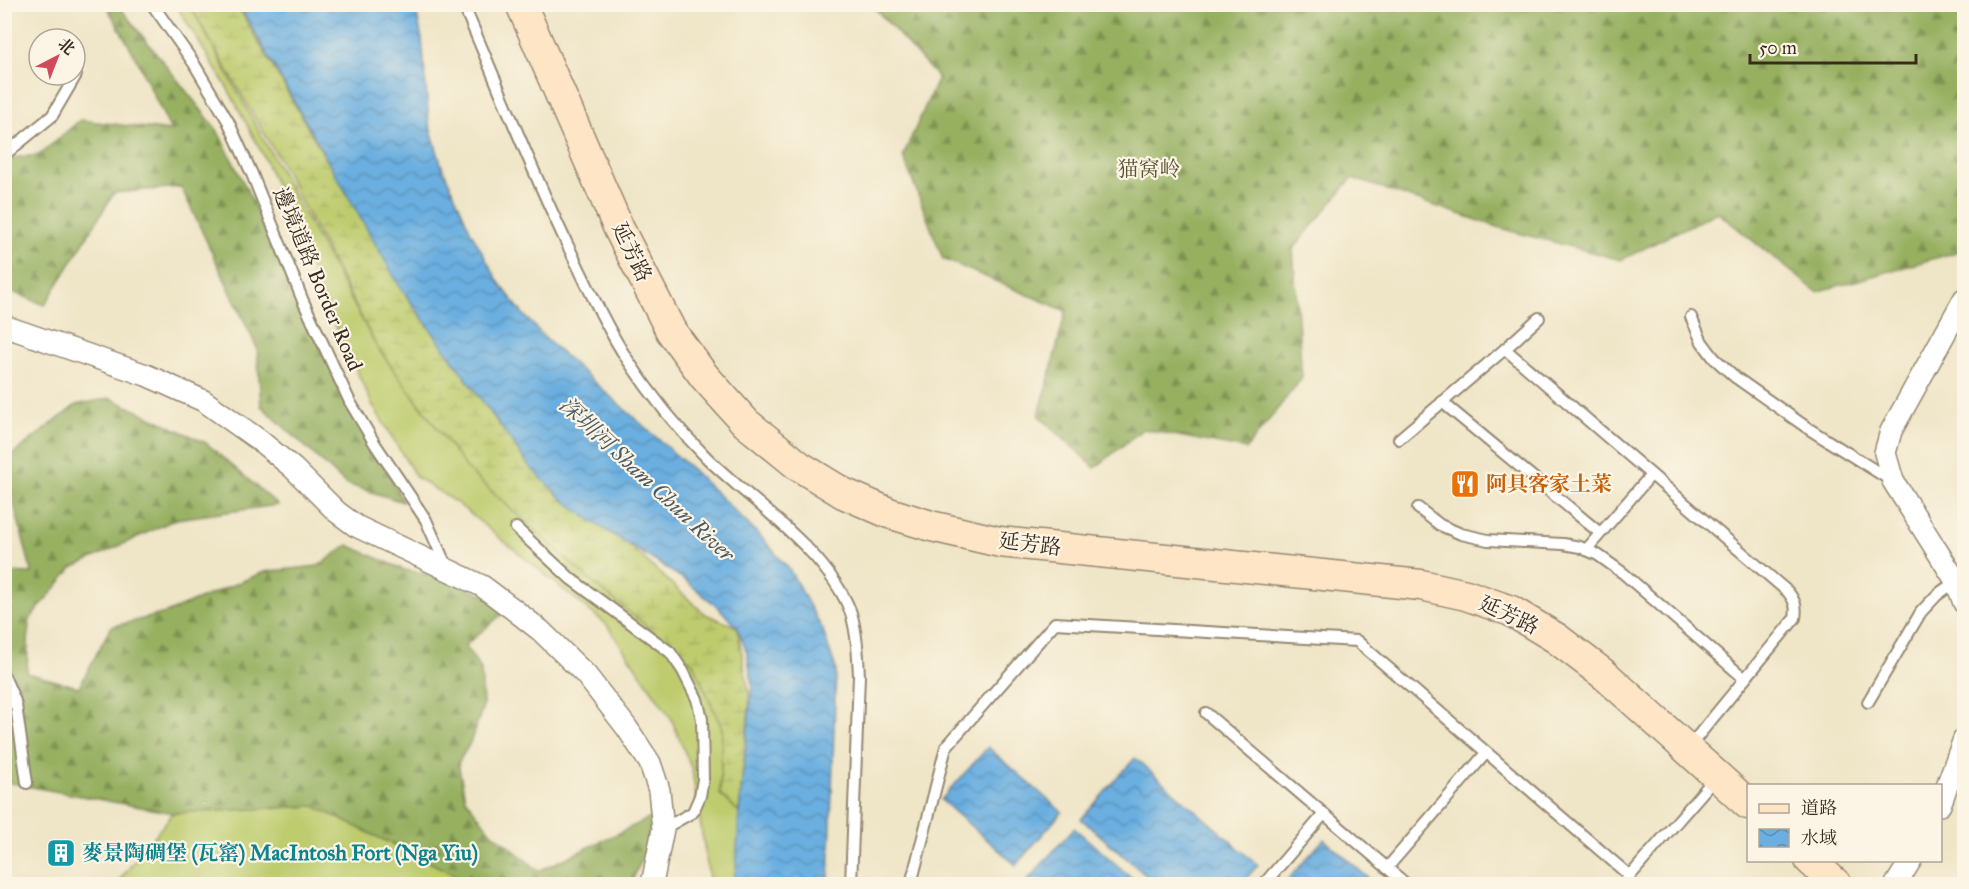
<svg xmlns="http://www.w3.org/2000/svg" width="1969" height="889" font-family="'IM FELL Great Primer','Noto Serif SC',serif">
<defs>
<pattern id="forest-firs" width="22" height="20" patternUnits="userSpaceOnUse" patternTransform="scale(1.5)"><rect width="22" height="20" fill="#96b061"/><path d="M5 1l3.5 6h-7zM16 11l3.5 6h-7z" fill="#7c8f4f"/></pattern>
<pattern id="wetland-marsh" width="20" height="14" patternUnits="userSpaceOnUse" patternTransform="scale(1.5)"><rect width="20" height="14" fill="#becc6e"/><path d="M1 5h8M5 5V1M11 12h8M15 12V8" fill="none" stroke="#a4af5f"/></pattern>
<pattern id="water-waves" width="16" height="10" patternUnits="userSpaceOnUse" patternTransform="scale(1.5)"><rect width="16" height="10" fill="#6aafe0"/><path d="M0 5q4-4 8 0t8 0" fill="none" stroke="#588fb5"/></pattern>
</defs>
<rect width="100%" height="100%" fill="#fcf5e5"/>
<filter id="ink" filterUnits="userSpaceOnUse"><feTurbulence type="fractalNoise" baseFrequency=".0167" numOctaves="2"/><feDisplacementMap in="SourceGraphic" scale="12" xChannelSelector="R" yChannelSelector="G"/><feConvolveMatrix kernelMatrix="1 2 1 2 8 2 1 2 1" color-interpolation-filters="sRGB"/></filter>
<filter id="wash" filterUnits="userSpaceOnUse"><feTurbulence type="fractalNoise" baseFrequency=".008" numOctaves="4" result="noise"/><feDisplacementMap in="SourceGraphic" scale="24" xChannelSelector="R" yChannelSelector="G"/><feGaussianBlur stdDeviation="1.35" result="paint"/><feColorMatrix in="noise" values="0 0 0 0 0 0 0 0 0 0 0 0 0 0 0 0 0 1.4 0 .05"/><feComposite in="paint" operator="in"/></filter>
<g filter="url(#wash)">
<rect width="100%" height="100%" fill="#efe5c7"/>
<!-- grass -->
<g fill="#becc6e" stroke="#7c7b46" stroke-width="1.5">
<path d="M 176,5 L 190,5 L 377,347 L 468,470 L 693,663 L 722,728 L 720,794 L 739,812 L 736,884 L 710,884 L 692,770 L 671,718 L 607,625 L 457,503 L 416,477 L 372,404 L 333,320 L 263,155 L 228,89 Z"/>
<path d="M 314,806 L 474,884 L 88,884 L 117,883 L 173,813 Z"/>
</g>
<!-- forest -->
<g fill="url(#forest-firs)" stroke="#686d40" stroke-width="1.5">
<path d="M 106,5 L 118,5 L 217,130 L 403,502 L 346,484 L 261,406 L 257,348 L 181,187 L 114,193 L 45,305 L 5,289 L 4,159 L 39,155 L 80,120 L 171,131 L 136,58 Z"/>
<path d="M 872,5 L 1964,5 L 1964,250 L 1817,292 L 1717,212 L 1621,260 L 1507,230 L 1352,178 L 1293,249 L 1302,378 L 1246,449 L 1143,429 L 1095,468 L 1039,416 L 1066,311 L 943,259 L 903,156 L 938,78 Z"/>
<path d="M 110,398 L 206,443 L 278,505 L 176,519 L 72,568 L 29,620 L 27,673 L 79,687 L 111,627 L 166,613 L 264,572 L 318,566 L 348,545 L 405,570 L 440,576 L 510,607 L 465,646 L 481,669 L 483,707 L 470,743 L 458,763 L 465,798 L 489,830 L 539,871 L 652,817 L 647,847 L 631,884 L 474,884 L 314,806 L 173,813 L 5,782 L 4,572 L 32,573 L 5,470 L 5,460 L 76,405 Z"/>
</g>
<!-- wetland -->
<path fill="url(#wetland-marsh)" stroke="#7c7b46" stroke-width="1.5" d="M 190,5 L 237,5 L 328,162 L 437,337 L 530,467 L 624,541 L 705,614 L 737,627 L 750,699 L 739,812 L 720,794 L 722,728 L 693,663 L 594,584 L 468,470 L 377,347 L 281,163 Z"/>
<!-- water -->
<g fill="url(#water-waves)" stroke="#526c7f" stroke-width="1.5">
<path d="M 239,5 L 415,5 L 422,39 L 429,123 L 441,164 L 470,230 L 498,281 L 523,314 L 546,339 L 694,471 L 762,538 L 789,569 L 822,628 L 836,669 L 829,884 L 732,884 L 736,870 L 739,812 L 752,685 L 747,653 L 737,627 L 718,607 L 682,578 L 594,523 L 561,498 L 530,467 L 400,287 Z"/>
<path d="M 988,747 L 1062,812 L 1016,865 L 941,800 Z"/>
<path d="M 1135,758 L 1258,865 L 1241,884 L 1156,884 L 1081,819 Z"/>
<path d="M 1074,828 L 1139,884 L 1024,884 Z"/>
<path d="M 1324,839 L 1375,884 L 1284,884 Z"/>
</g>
</g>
<g filter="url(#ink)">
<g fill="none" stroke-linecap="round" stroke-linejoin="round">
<!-- service casing -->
<g stroke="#958872" stroke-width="14">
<g id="service">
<path d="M 152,4 L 193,62 L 228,121 L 252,174 L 303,301 L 350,402 L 375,444 L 426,520 L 447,568"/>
<path d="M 463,4 C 498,85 530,167 568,246 C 587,284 604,324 627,359 C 650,394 677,428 707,458 C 753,503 828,551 851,613 C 857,633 858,655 859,676 L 851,884"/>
<path d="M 4,155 L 52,116 L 76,75"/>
<path d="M 1691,317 L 1702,342 L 1714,358 L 1735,377 L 1809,429 L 1892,481"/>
<path d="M 1505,349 L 1788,592 C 1795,601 1797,607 1795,618 L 1688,748"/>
<path d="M 1442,402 L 1600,533"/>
<path d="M 1399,439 L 1505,349 L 1539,318"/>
<path d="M 1418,508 L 1440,525 L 1461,534 L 1488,540 L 1563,544 L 1580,547 L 1598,555 L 1623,573 L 1745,679"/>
<path d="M 516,528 L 571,579 L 670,652 L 683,671 L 697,699 L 702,719 L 703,779 L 700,796 L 693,812 L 663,829"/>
<path d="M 1586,550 L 1651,475"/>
<path d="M 4,676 L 15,701"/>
<path d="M 4,695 L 16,705 L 27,783"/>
<path d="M 1868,702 L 1921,612 L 1937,595 L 1956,581"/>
<path d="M 1206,713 L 1406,884"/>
<path d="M 1387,868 L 1486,753"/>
<path d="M 911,884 L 946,747 L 1055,623 L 1357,641 L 1630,876"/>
<path d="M 1264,884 L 1324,814"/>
<path d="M 1623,884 L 1715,778"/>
</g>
</g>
<!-- minor casing -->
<g stroke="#958872" stroke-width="24">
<g id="minor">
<path d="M 1964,299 L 1891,431 L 1885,453 L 1893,481 L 1956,581 L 1964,603"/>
<path d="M 4,326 L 146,375 L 204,401 L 259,440 L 293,468 L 337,512 L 356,526 L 482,586 L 513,609 L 541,631 L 586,675 L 627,728 L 650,763 L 659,790 L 663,829 L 652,884"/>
<path d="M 1940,805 L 1964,739"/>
<path d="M 1896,884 L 1911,860"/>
</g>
</g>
<!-- secondary casing -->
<g stroke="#958872" stroke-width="33">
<g id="secondary">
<path d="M 521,4 L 619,229 L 671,331 L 704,376 L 746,423 L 799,466 L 843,493 L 889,513 L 931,526 L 1000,542 L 1421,585 L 1466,595 L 1511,611 L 1556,638 L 1606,676 L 1748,804"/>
<path d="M 1810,860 L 1836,884"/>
</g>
</g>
<!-- service -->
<use href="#service" stroke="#fff" stroke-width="10"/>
<!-- minor -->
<use href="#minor" stroke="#fff" stroke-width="21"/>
<!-- secondary -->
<use href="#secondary" stroke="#fde5c5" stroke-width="30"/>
</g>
</g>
<!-- icons -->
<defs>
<g id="restaurant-square" transform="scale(1.5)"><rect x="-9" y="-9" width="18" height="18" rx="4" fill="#e8710a" stroke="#fcf5e5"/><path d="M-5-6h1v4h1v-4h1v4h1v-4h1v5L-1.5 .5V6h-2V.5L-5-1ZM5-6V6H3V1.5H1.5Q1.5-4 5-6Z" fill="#fff"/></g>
<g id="building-square" transform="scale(1.5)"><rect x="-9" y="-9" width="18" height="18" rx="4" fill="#0f9aa8" stroke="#fcf5e5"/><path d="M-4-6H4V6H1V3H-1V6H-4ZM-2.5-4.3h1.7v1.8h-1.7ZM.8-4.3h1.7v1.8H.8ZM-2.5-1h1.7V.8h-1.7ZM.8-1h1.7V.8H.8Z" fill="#fff"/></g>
</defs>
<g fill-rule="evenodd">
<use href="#restaurant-square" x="1465" y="484"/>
<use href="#building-square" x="61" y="853"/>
</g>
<g text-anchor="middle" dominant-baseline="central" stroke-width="4.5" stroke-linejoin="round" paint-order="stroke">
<!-- park labels -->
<g font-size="21" fill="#5c5232" stroke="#fcf5e5">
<text x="1149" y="169">猫窝岭</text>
</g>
<!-- street labels -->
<g font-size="21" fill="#3b2a1e" stroke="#fcf5e5">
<text transform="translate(632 252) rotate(64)">延芳路</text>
<text transform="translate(318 279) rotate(67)">邊境道路 Border Road</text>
<text transform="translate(1030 544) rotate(7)">延芳路</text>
<text transform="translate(1509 615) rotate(25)">延芳路</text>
</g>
<!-- food labels -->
<g font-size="21" font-weight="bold" fill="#c56008" stroke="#fcf5e5" text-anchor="start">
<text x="1486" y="484">阿具客家土菜</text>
</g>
<!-- culture labels -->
<g font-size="21" font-weight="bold" fill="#0d838f" stroke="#fcf5e5" text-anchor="start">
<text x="82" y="853">麥景陶碉堡 (瓦窰) MacIntosh Fort (Nga Yiu)</text>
</g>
<!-- water labels -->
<g font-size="22" font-style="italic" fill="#4b5962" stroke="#fcf5e5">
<text transform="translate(647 479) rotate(43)">深圳河 Sham Chun River</text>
</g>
</g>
<!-- margin -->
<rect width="1969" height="889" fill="none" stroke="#fcf5e5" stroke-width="24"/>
<!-- legend -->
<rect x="1747" y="784" width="195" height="78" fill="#fcf5e5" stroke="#afa495" stroke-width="1.5"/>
<rect x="1759" y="804" width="30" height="9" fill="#fde5c5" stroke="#afa495" stroke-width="1.5"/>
<text x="1801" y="814" font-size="18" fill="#3b2a1e">道路</text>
<rect x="1759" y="829" width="30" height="18" fill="url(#water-waves)" stroke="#afa495" stroke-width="1.5"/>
<text x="1801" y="844" font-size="18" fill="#3b2a1e">水域</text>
<!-- north arrow -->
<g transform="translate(57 57) rotate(42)"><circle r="28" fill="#fcf5e5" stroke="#afa495" stroke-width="1.5"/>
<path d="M0-4.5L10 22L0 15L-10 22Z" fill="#d1495b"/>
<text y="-9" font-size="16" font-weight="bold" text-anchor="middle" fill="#3b2a1e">北</text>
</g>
<!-- scale -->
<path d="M1750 54v9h166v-9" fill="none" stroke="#3b2a1e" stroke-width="3"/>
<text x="1759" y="54" font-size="18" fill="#3b2a1e" stroke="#fcf5e5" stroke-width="4.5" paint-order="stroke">50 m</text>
</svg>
